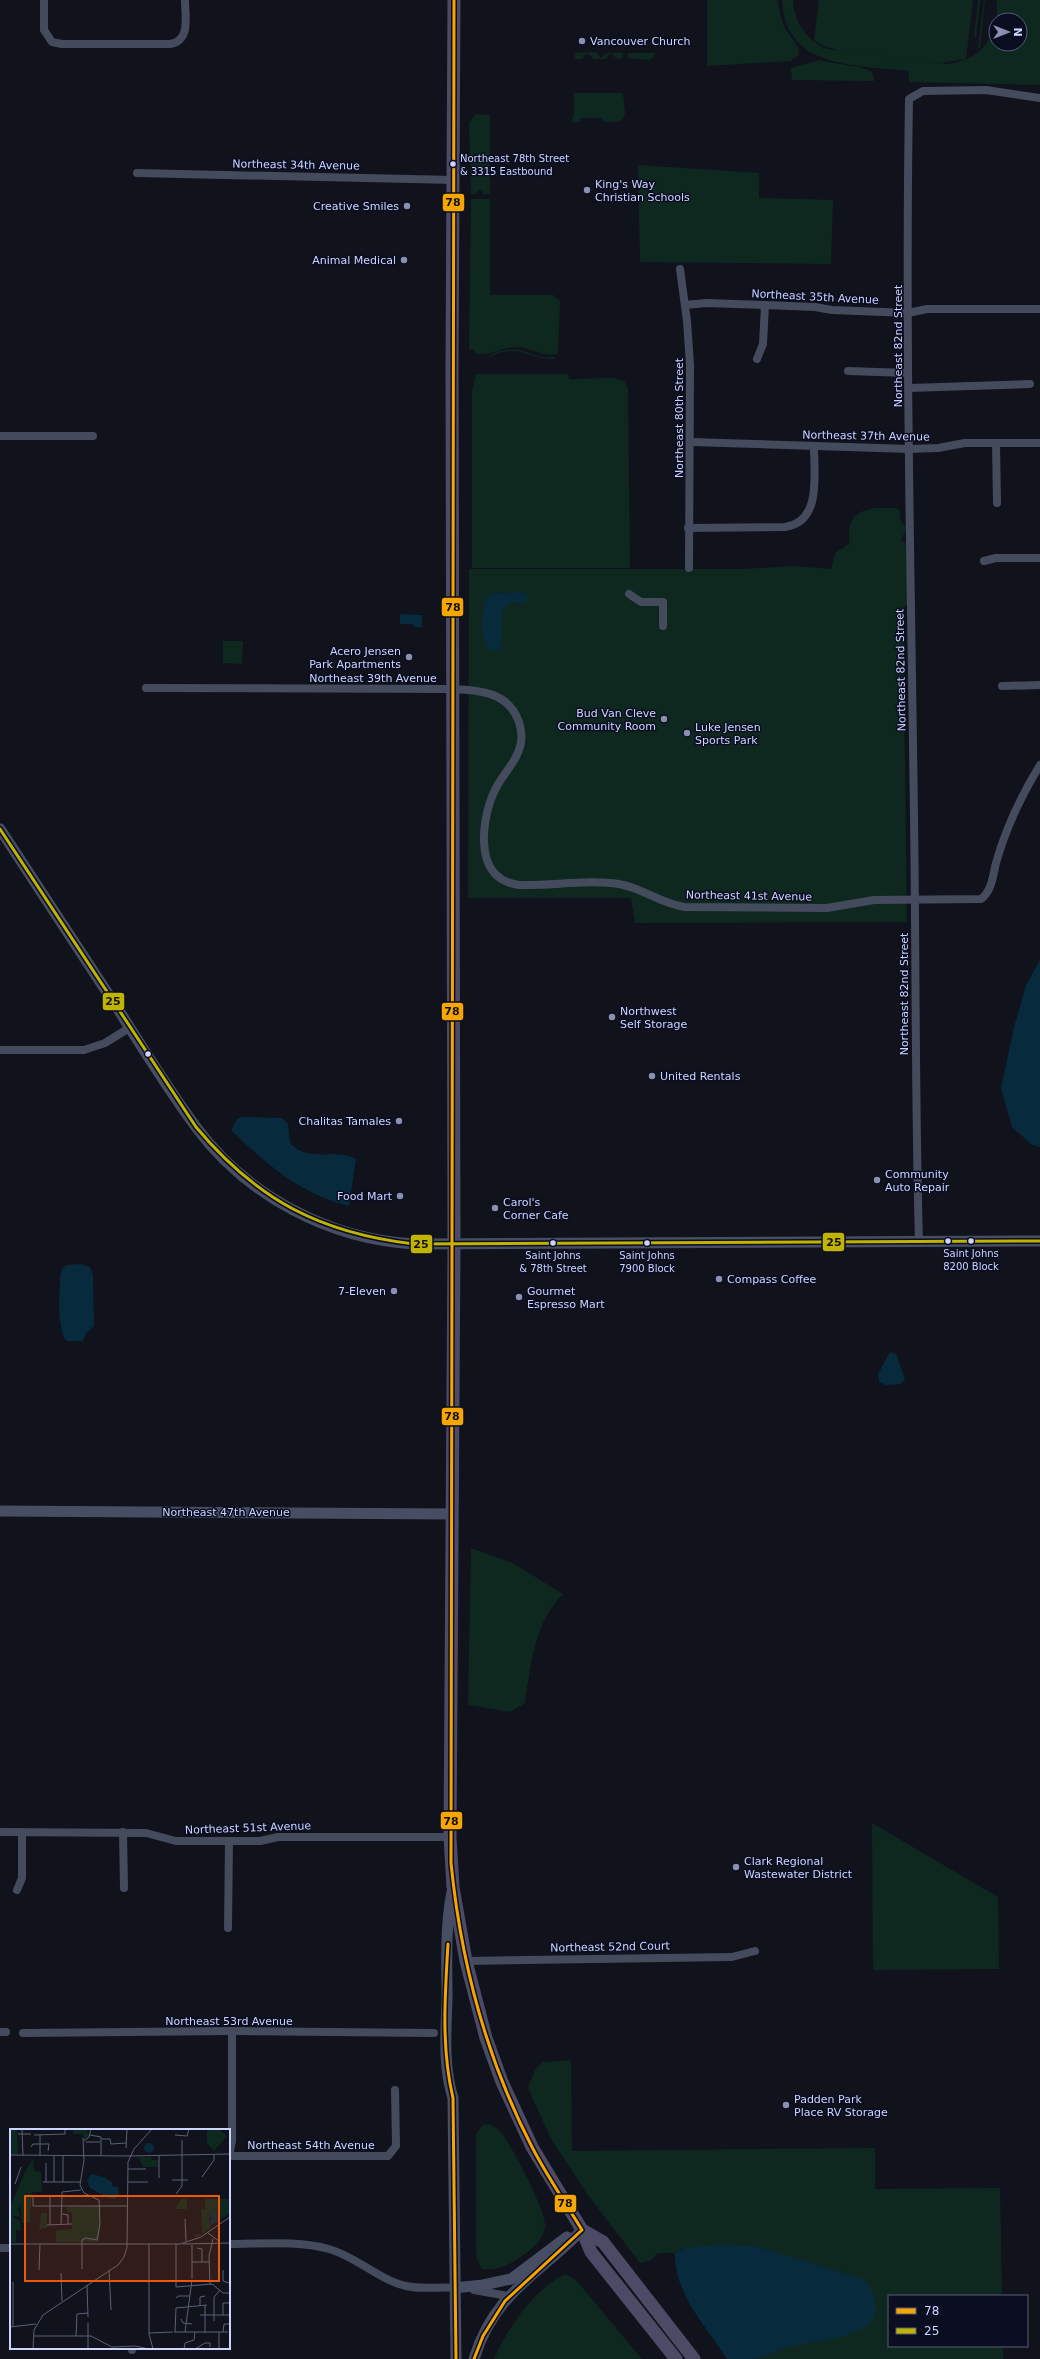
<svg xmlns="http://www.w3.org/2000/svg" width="1040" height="2359" font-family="'DejaVu Sans',sans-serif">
<rect width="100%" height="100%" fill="#10121c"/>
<!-- green -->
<g fill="#0e2820">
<path d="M 707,0 L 778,0 C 779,10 781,19 785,28 C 789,36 800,45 799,55 L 791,61 L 707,66 Z"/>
<path d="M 782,0 L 793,0 C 794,23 807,40 827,49 L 947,64 C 970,62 989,48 996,25 L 996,44 L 1020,44 L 1020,20 L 997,20 L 997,0 L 1040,0 L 1040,85 L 909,82 L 909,71 C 858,65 785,70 782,0 Z"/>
<path d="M 819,0 L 973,0 L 966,59 L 941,63 L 840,51 L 824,46 L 814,40 Z"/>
<path d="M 978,0 L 980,0 L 976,37 L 974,37 Z"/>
<path d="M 984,0 L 985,0 L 980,48 L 978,48 Z"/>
<path d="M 596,52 L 601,58 L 606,53 L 623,53 L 623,58 L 617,59 L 612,54 L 608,55 L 606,59 L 593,59 L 592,56 L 586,54 L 582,59 L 575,59 L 575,53 Z"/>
<path d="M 656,53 L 650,60 L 628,58 L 628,53 Z"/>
<path d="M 820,60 C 831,64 866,66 872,72 L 874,81 L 792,80 L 791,68 Z"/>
<path d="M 574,93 L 623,93 L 625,113 L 623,119 L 617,122 L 604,122 L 601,118 L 581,118 L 579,122 L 572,122 L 574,112 Z"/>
<path d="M 476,114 L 490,115 L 490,194 L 483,194 L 483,191 L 479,190 L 476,194 L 471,194 L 469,123 Z"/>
<path d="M 638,165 L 759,173 L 759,198 L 833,200 L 831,264 L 640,262 Z"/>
<path d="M 471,199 L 490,199 L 490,295 L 553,295 L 560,301 L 558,354 C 543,357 533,349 519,347 C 503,346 491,356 476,354 L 473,349 L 469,350 Z"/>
<path d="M 516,349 L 541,357 L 555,357 L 555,359 L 540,358 L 517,351 L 501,352 L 490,357 L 476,359 L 488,357 L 498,351 Z"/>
<path d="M 476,374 L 568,374 L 569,379 L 615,378 L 624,381 L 628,388 L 630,568 L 472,568 L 472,392 Z"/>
<path d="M 875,508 L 896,508 L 900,510 L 900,519 L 906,528 L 901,541 L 906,543 L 908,554 L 906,558 L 908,603 L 903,609 L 907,922 L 635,923 L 631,898 L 468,898 L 469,569 L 744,569 L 792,566 L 831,569 L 835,553 L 849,544 C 849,520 850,513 875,508 Z"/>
<path d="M 223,641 L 243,641 L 242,664 L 223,663 Z"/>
<path d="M 471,1548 L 513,1563 L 563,1594 C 534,1623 531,1664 525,1703 L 510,1712 L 468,1705 Z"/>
<path d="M 872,1823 L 998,1897 L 999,1969 L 873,1970 Z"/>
<path d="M 571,2060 L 572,2151 L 875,2148 L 875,2189 L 1000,2188 L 1002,2296 L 889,2296 L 889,2346 L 1003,2346 L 1003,2359 L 753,2359 L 789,2347 L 858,2331 L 844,2273 L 798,2260 L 684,2248 L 675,2253 L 658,2253 L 651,2260 L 640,2263 L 587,2194 L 550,2137 L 528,2088 L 535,2070 L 542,2062 Z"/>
<path d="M 490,2124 C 495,2127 501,2131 504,2136 C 514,2151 548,2213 545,2228 C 542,2241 531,2250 522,2256 C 509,2265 498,2271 482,2269 L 477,2259 L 476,2251 L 476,2134 L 482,2125 Z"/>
<path d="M 566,2274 L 576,2280 L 642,2359 L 494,2359 C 508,2328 534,2288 566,2274 Z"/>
</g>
<!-- water -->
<g fill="#072a3c">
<path d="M 522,592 L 528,595 L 528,600 L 522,603 L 509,602 C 495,617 506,634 499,650 L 491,651 C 479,639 483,615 485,599 L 492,594 Z"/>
<path d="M 400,614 L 422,615 L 422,627 L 414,627 L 413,624 L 400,624 Z"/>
<path d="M 1040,960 L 1040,1147 L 1032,1145 L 1012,1127 L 1001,1088 L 1014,1027 L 1026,985 Z"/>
<path d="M 242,1117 L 282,1118 L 288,1124 L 290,1143 C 309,1164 333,1147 356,1159 L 349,1206 C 302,1195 264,1163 231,1130 L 237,1119 Z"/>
<path d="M 80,1264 L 90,1267 L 93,1275 L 94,1326 L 86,1333 L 83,1341 L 67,1341 C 56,1330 60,1292 60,1276 L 62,1269 L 67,1265 Z"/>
<path d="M 890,1352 L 896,1354 L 905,1379 L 901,1384 L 886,1385 L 879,1382 L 878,1374 Z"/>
<path d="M 725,2244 L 759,2247 L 864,2279 C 872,2289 881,2306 873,2319 C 862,2338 810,2342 790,2347 C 777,2350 765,2358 752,2359 C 744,2359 735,2359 727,2359 C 706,2326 674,2294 675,2253 L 684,2248 Z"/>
</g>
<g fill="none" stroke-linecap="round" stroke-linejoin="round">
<!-- street -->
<g stroke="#444b5d" stroke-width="8">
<path d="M 44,0 L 44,30 L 52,42 L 62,44 L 170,44 C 191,41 185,16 185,0"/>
<path d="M 137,173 L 454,180"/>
<path d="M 680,269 L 687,321 L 690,365 L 689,568"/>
<path d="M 685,305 L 707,303 L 765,305 L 815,307 L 832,310 L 908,313 L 927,309 L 1040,309"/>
<path d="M 757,359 L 763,344 L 765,305"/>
<path d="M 848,371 L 908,373"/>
<path d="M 909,388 L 1030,384"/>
<path d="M 0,436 L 93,436"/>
<path d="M 691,442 L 909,449 L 938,448 L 965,443 L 1040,443"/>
<path d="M 996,443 L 997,503"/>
<path d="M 688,528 L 785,527 C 822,522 814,474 814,446"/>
<path d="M 984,561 L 996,558 L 1040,558"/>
<path d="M 629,594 L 641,602 L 663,602 L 663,626"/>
<path d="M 1002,686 L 1040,685"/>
<path d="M 146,688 L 453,689 C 479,690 509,692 519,722 C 521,728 522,736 521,743 C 518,759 505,772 497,786 C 486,806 480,837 487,860 C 492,875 504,883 519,885 C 552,886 587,879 619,884 C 643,888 661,904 685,907 L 827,908 L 874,900 L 981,899 C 992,891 993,875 996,863 C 1006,827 1021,796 1040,765"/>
<path d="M 0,1050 L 84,1050 L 105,1043 L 129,1028"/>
<path d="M 919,1241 C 915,1100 916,958 914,817 C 911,577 905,338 909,99 L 923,91 L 986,90 L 1040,98"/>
<path d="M 0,1832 L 146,1833 L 176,1841 L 260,1841 L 278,1837 L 450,1837"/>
<path d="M 123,1832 L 124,1888"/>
<path d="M 17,1890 L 22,1878 L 22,1832"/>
<path d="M 228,1928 L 229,1841"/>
<path d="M 466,1961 L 732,1957 L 755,1951"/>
<path d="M 0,2032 L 6,2032"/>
<path d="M 23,2033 L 232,2031 L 434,2033"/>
<path d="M 229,2156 L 388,2156 L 396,2146 L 395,2090"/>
<path d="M 229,2156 L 232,2141 L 232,2031"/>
<path d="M 229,2244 C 261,2244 298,2240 329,2249 C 357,2257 379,2280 406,2286 C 423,2290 441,2286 458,2288"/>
<path d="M 0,2248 L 11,2248"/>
<path d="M 474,2290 L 508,2296"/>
<path d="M 132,2350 L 132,2348"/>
</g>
<!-- secondary -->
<g stroke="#474e63" stroke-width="11">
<path d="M 0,829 C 39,889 78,949 118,1009 C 143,1049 168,1089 196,1127 C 247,1196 329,1239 414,1244 L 1040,1241"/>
<path d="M 0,1511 L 452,1514"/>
<path d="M 452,1892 C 445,1926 447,1964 447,1998 C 446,2031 443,2067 453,2098 L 456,2359"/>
<path d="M 454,2288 L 483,2285 L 511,2279 L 567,2237"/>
<path d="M 474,2359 C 494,2293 538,2275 582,2230"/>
</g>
<!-- primary -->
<g stroke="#4c4b65" stroke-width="13">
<path d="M 454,0 L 452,367 L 454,1245 L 450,1837 L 453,1887 L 466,1961 L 486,2038 L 502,2082 L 532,2147 L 582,2230 L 591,2252 L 676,2359"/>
<path d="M 582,2230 L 603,2242 L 694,2359"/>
</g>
<!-- bus-1 casing -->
<g stroke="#0b0e21" stroke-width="6">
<g id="bus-1">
<path d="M 454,0 C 451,621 454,1242 451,1863 C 461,1963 486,2058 532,2147 C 547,2176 565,2202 582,2230 L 505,2301 L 483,2336 L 474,2359"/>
<path d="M 448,1944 C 445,1995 441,2048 453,2098 L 456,2359"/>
</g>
</g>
<!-- bus-2 casing -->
<g stroke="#0b0e21" stroke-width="6">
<path id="bus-2" d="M 0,829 L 196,1127 C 257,1200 320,1233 414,1244 L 1040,1241"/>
</g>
<!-- bus-1 -->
<use href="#bus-1" stroke="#f7a600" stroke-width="3"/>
<!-- bus-2 -->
<use href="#bus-2" stroke="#c1b400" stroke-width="3"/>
</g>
<!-- markers -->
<g fill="#8a91b0" stroke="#0b0e21" stroke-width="1.5">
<circle cx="582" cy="41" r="4"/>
<circle cx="587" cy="190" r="4"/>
<circle cx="407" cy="206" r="4"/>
<circle cx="404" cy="260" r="4"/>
<circle cx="409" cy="657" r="4"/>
<circle cx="664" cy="719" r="4"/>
<circle cx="687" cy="733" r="4"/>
<circle cx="612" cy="1017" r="4"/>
<circle cx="652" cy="1076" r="4"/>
<circle cx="399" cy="1121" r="4"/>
<circle cx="877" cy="1180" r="4"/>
<circle cx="400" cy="1196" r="4"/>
<circle cx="495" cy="1208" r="4"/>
<circle cx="719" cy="1279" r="4"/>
<circle cx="394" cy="1291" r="4"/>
<circle cx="519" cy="1297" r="4"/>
<circle cx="736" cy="1867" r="4"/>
<circle cx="786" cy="2105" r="4"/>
</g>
<g fill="#cbd5ff" stroke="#0b0e21" stroke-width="1.5">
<circle cx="453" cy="164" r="3.5"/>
<circle cx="148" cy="1054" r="3.5"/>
<circle cx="948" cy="1241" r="3.5"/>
<circle cx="971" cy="1241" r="3.5"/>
<circle cx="553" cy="1243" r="3.5"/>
<circle cx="647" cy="1243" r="3.5"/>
</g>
<g text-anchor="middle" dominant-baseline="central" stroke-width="3" stroke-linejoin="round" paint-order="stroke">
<!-- bus labels -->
<g font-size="10" fill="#cbd5ff" stroke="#0b0e21">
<text x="460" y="158" text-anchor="start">Northeast 78th Street<tspan x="460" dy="13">&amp; 3315 Eastbound</tspan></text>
<text x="971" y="1253">Saint Johns<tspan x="971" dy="13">8200 Block</tspan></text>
<text x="553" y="1255">Saint Johns<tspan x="553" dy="13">&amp; 78th Street</tspan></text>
<text x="647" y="1255">Saint Johns<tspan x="647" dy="13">7900 Block</tspan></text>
</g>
<!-- poi labels -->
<g font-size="11" fill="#cbd5ff" stroke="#0b0e21" text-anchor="start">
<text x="590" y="41">Vancouver Church</text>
<text x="595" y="184">King's Way<tspan x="595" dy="13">Christian Schools</tspan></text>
<text x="399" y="206" text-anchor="end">Creative Smiles</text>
<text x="396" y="260" text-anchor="end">Animal Medical</text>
<text x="401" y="651" text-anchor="end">Acero Jensen<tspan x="401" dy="13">Park Apartments</tspan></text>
<text x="656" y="713" text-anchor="end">Bud Van Cleve<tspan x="656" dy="13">Community Room</tspan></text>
<text x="695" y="727">Luke Jensen<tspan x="695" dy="13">Sports Park</tspan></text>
<text x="620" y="1011">Northwest<tspan x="620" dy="13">Self Storage</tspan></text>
<text x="660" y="1076">United Rentals</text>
<text x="391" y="1121" text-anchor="end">Chalitas Tamales</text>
<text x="885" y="1174">Community<tspan x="885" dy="13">Auto Repair</tspan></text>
<text x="392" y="1196" text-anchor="end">Food Mart</text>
<text x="503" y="1202">Carol's<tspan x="503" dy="13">Corner Cafe</tspan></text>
<text x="727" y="1279">Compass Coffee</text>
<text x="386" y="1291" text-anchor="end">7-Eleven</text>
<text x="527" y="1291">Gourmet<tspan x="527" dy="13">Espresso Mart</tspan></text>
<text x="744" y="1861">Clark Regional<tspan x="744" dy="13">Wastewater District</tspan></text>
<text x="794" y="2099">Padden Park<tspan x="794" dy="13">Place RV Storage</tspan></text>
</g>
<!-- street labels -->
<g font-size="11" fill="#cbd5ff" stroke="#0b0e21">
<text transform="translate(296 165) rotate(1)">Northeast 34th Avenue</text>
<text transform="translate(815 297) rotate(3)">Northeast 35th Avenue</text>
<text transform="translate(898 346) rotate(-90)">Northeast 82nd Street</text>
<text transform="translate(679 418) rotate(-90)">Northeast 80th Street</text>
<text transform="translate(866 436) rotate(1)">Northeast 37th Avenue</text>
<text transform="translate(901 670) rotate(-91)">Northeast 82nd Street</text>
<text x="373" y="678">Northeast 39th Avenue</text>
<text transform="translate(749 896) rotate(1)">Northeast 41st Avenue</text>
<text transform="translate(904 994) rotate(-90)">Northeast 82nd Street</text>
<text x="226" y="1512">Northeast 47th Avenue</text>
<text transform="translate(248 1828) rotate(-2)">Northeast 51st Avenue</text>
<text transform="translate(610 1947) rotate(-1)">Northeast 52nd Court</text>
<text x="229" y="2021">Northeast 53rd Avenue</text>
<text x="311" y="2145">Northeast 54th Avenue</text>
</g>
</g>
<!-- overview -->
<g transform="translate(10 2129)">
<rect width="220" height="220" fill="#10121c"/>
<path d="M 0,0 L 7,0 L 8,26 L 0,25 ZM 63,0 L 76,0 L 79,7 L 74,11 L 73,5 L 63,5 ZM 199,0 L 208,0 L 217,7 L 204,22 L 197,14 L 197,2 ZM 129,28 L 141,28 L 142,31 L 148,31 L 148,38 L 133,38 ZM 23,30 L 24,42 L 31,43 L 32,63 L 22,63 L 20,94 L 12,94 L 10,75 L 8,82 L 11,88 L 4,87 L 0,91 L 0,77 L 16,41 ZM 171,70 L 177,70 L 177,80 L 165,80 ZM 195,70 L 220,70 L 220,84 L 209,91 L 206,81 L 203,80 L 199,90 L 201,99 L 186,109 L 184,105 L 192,105 L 191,80 L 195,80 ZM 91,77 L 89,113 L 46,113 L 46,101 L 62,100 L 62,84 L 57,82 L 57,78 ZM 31,84 L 37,84 L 37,99 L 29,100 ZM 3,88 L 10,92 L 11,101 L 6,101 L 6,113 L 0,113 L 0,92 Z" fill="#0e2820"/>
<path d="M134 19a5 5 0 1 1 10 0a5 5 0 1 1-10 0ZM 81,45 L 94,48 L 102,53 L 102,57 L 108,58 L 109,67 L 104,70 L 96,68 L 80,59 L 77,52 ZM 205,80 L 209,92 L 200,96 L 202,81 Z" fill="#072a3c"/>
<path fill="none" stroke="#5b6077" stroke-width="1" d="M 12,0 L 13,27M 8,5 L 21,5M 24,6 L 55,5 L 55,0M 30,6 L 30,27M 80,6 L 91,8 L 91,27M 165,6 L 177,7 L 179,0M 92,10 L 100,10 L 101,15 L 116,14M 74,12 L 79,8 L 81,0M 76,13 L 90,13M 21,18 L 23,15 L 39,15 L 38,22M 116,19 L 117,0M 0,26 L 119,27M 53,27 L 53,53M 119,27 L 220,25M 149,27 L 149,49M 36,34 L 36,53M 118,40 L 136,40M 192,48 L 204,31 L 204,25M 162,51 L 178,51M 33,53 L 70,53M 44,53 L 44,27M 118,53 L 138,53M 5,55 L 11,38M 166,65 L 172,57 L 172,11M 23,66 L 23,77 L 117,77M 52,85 L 58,86 L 58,95M 175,90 L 176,112M 51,95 L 52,63 L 71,61M 37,96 L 62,95M 40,96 L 40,66M 198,104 L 210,113M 0,115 L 170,115 L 191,108 L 220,88M 139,115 L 139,205 L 143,220M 166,115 L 166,158 L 202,155 L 213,164 L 220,164M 173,115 L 220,114M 182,116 L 182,150M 187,119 L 192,120 L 192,133M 182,133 L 199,133M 72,140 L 72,111 L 76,109 L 87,111 L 90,95 L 89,71 L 74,64 L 70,56 L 74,31 L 73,9M 29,141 L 30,115M 99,141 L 101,181M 213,141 L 213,152 L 219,154M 51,144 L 52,172M 77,156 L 78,188M 200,156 L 199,127 L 203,110M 166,169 L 168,167 L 180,167M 190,176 L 190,168 L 195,167M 195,176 L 195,204M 190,186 L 220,186M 213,186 L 213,174 L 220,174M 171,190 L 173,194 L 182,195M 204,192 L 204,168 L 210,161M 78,194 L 78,220M 3,197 L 3,153M 0,198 L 26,195M 164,203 L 218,203M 165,203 L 166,179 L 197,176M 175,203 L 182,151M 213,203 L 214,195 L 220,195M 139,204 L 163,203M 24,207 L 81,207 L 102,218 L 125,217 L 139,220M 66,207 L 67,185 L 78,184M 23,220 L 24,201 L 33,186 L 108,136 L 114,128 L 117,118 L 118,33 L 124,20 L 142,0M 174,220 L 175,214 L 184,211 L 185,203M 185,220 L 195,214 L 200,214 L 200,218M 209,220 L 209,203"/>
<path fill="#e8590c" fill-opacity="0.15" stroke="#e8590c" stroke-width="2" d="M 15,67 L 209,67 L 209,152 L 15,152 Z"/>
<rect width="220" height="220" fill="none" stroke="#cbd5ff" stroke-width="2"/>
</g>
<g stroke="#0b0e21" stroke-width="1.5">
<rect x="442" y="193" width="23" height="19" rx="4" fill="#f7a600"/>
<rect x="441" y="597" width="23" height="20" rx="4" fill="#f7a600"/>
<rect x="102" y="992" width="23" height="19" rx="4" fill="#c1b400"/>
<rect x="441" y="1002" width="23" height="19" rx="4" fill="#f7a600"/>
<rect x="822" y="1232" width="23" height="20" rx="4" fill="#c1b400"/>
<rect x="410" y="1234" width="23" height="20" rx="4" fill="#c1b400"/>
<rect x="441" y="1407" width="23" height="19" rx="4" fill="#f7a600"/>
<rect x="440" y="1811" width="23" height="19" rx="4" fill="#f7a600"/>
<rect x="554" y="2194" width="23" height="19" rx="4" fill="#f7a600"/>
</g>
<g font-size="11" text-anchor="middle" font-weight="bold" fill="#111">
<text x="453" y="206">78</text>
<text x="453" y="611">78</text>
<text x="113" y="1005">25</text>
<text x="452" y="1015">78</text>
<text x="834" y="1246">25</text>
<text x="421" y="1248">25</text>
<text x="452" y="1420">78</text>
<text x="451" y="1825">78</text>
<text x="565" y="2207">78</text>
</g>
<!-- legend -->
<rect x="888" y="2295" width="140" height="52" fill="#0b0e21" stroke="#585e7a"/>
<rect x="896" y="2308" width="20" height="6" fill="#f7a600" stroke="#585e7a"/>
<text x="924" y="2315" font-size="12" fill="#cbd5ff">78</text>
<rect x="896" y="2328" width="20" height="6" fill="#c1b400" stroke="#585e7a"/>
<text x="924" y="2335" font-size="12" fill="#cbd5ff">25</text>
<!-- north arrow -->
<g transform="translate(1008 32) rotate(90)"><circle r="19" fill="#0b0e21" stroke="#585e7a"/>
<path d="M0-3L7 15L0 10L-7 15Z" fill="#8a91b0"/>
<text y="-6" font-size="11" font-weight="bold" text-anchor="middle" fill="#cbd5ff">N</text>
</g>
</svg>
